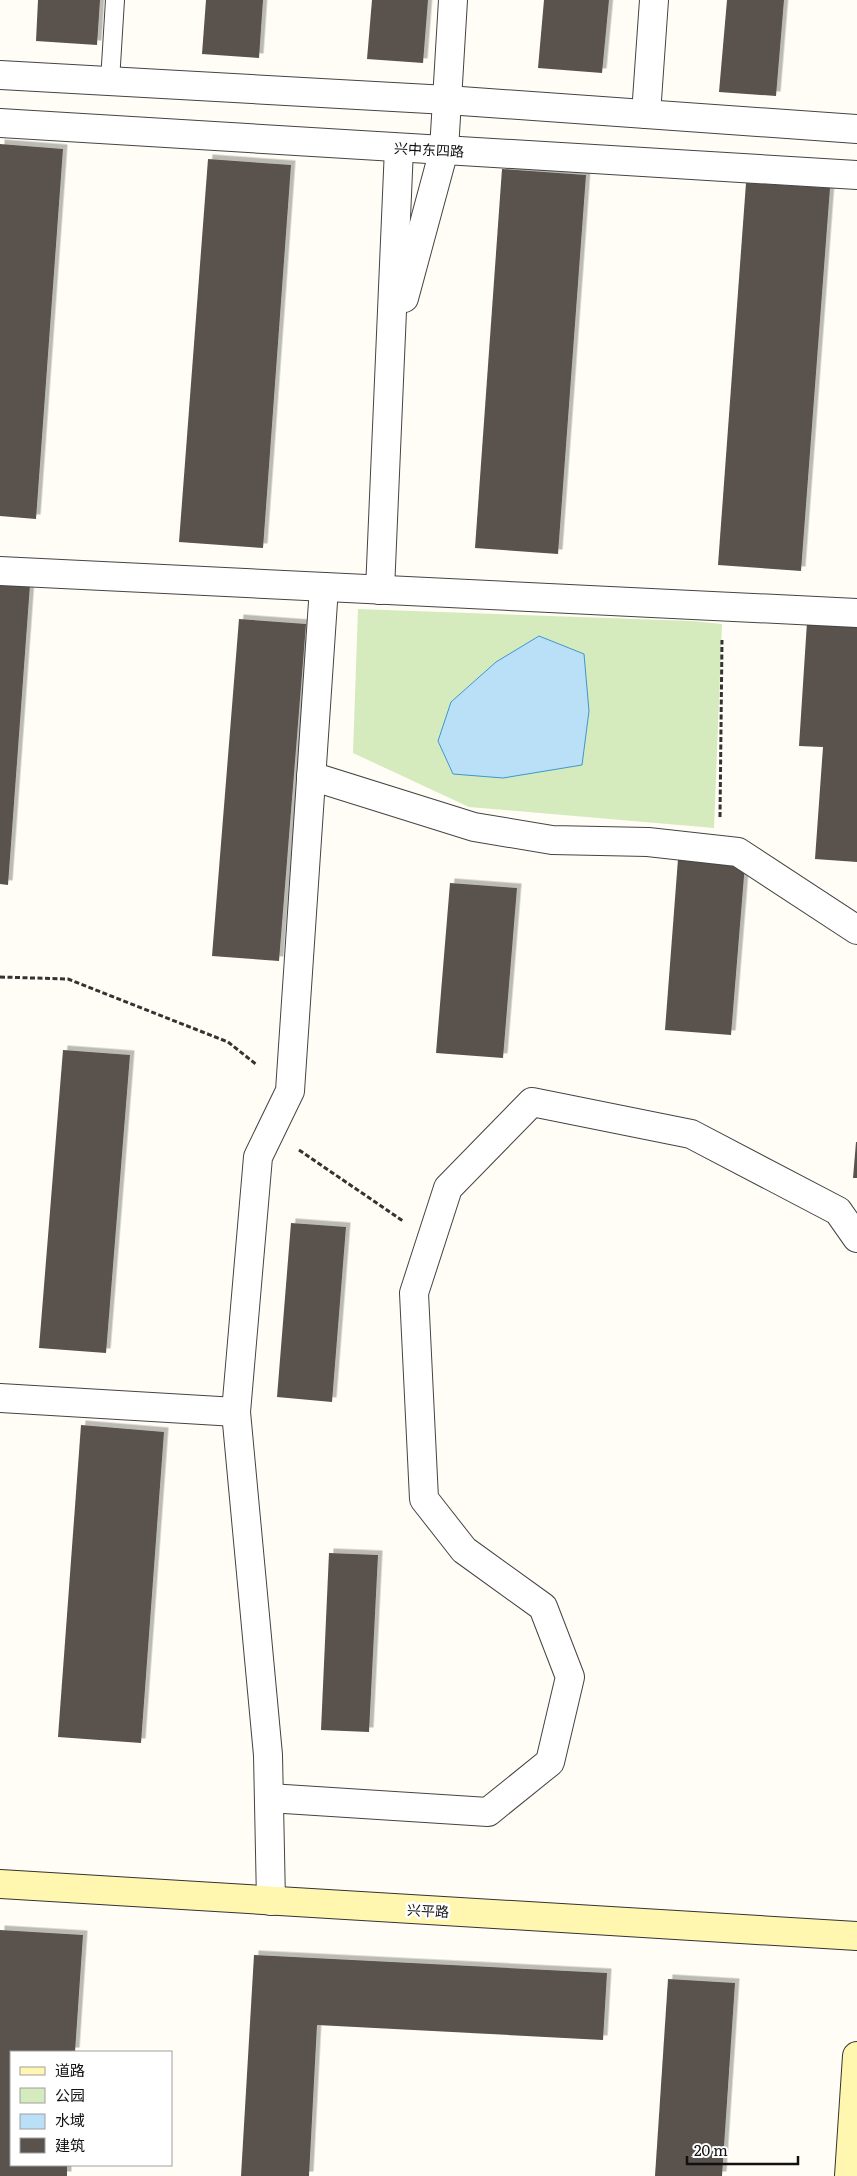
<svg xmlns="http://www.w3.org/2000/svg" width="857" height="2176" font-family="Literata,'Noto Sans SC',serif">
<defs>
<filter id="shadow"><feDropShadow dx="4.5" dy="-4.5" stdDeviation="0" flood-color="#0004"/></filter>
</defs>
<rect width="100%" height="100%" fill="#fffdf5"/>
<!-- green -->
<path fill="#d5ebbd" d="M 358,609 L 692,621 L 722,624 L 714,828 L 469,807 L 353,753 Z"/>
<!-- water -->
<path fill="#b9e0f7" stroke="#3f96cf" d="M 539,636 L 584,654 L 589,711 L 582,765 L 503,778 L 453,774 L 438,741 L 451,702 L 496,662 Z"/>
<!-- building -->
<g fill="#5a524d" filter="url(#shadow)">
<path d="M 38,0 L 100,0 L 97,45 L 36,41 Z"/>
<path d="M 206,0 L 263,0 L 259,58 L 202,54 Z"/>
<path d="M 372,0 L 428,0 L 423,63 L 367,59 Z"/>
<path d="M 544,0 L 609,0 L 602,73 L 538,68 Z"/>
<path d="M 727,0 L 784,0 L 776,96 L 719,92 Z"/>
<path d="M 0,144 L 63,149 L 36,519 L 0,516 Z"/>
<path d="M 208,159 L 291,165 L 263,548 L 179,542 Z"/>
<path d="M 502,169 L 586,175 L 558,554 L 475,548 Z"/>
<path d="M 746,183 L 830,188 L 801,571 L 718,565 Z"/>
<path d="M 0,569 L 31,571 L 8,885 L 0,884 Z"/>
<path d="M 239,619 L 306,624 L 279,961 L 212,956 Z"/>
<path d="M 807,622 L 857,626 L 857,862 L 815,859 L 823,747 L 799,746 Z"/>
<path d="M 678,859 L 745,864 L 731,1035 L 665,1030 Z"/>
<path d="M 450,883 L 517,888 L 503,1058 L 436,1053 Z"/>
<path d="M 63,1050 L 130,1055 L 106,1353 L 39,1348 Z"/>
<path d="M 856,1142 L 857,1142 L 857,1178 L 853,1178 Z"/>
<path d="M 291,1223 L 346,1227 L 332,1402 L 277,1397 Z"/>
<path d="M 81,1425 L 164,1432 L 141,1743 L 58,1737 Z"/>
<path d="M 329,1553 L 378,1555 L 369,1732 L 321,1730 Z"/>
<path d="M 0,1930 L 83,1935 L 75,2052 L 11,2052 L 11,2165 L 67,2165 L 67,2176 L 0,2176 Z"/>
<path d="M 254,1955 L 607,1973 L 603,2040 L 317,2025 L 309,2176 L 241,2176 Z"/>
<path d="M 668,1979 L 735,1983 L 722,2176 L 655,2176 Z"/>
</g>
<g fill="none" stroke-linecap="round" stroke-linejoin="round">
<!-- lane casing -->
<g stroke="#444" stroke-width="20">
<path id="lane" d="M 110,81 L 115,0"/>
</g>
<!-- street casing -->
<g stroke="#444" stroke-width="30">
<g id="street">
<path d="M 0,75 L 447,100 L 857,129"/>
<path d="M 646,114 L 654,0"/>
<path d="M 0,123 L 857,175"/>
<path d="M 404,298 L 444,150 L 453,0"/>
<path d="M 0,571 L 857,613"/>
<path d="M 380,590 L 399,148"/>
<path d="M 311,776 L 474,827 L 552,840 L 648,842 L 738,852 L 857,930"/>
<path d="M 0,1398 L 236,1412"/>
<path d="M 269,1798 L 488,1812 L 550,1762 L 570,1677 L 543,1607 L 464,1550 L 424,1499 L 414,1293 L 448,1188 L 532,1102 L 691,1134 L 838,1211 L 857,1238"/>
<path d="M 271,1901 L 268,1755 L 236,1412 L 258,1157 L 290,1091 L 324,587"/>
</g>
</g>
<!-- secondary casing -->
<g stroke="#333" stroke-width="30">
<g id="secondary">
<path d="M 0,1884 L 857,1936"/>
<path d="M 849,2176 L 857,2056"/>
</g>
</g>
<!-- path -->
<g stroke="#333" stroke-width="3" stroke-dasharray="5 2.5" stroke-linecap="butt">
<path d="M 720,817 L 722,640"/>
<path d="M 0,977 L 68,979 L 228,1042 L 257,1065"/>
<path d="M 299,1150 L 403,1221"/>
</g>
<!-- lane -->
<use href="#lane" stroke="#fff" stroke-width="18"/>
<!-- street -->
<use href="#street" stroke="#fff" stroke-width="28"/>
<!-- secondary -->
<use href="#secondary" stroke="#fff6b0" stroke-width="28"/>
</g>
<g text-anchor="middle" dominant-baseline="central" stroke-width="5" stroke-linejoin="round" paint-order="stroke">
<!-- street labels -->
<g font-size="14" fill="#111" stroke="#fff">
<text transform="translate(429 149) rotate(3)">兴中东四路</text>
<text transform="translate(428 1910) rotate(3)">兴平路</text>
</g>
</g>
<!-- legend -->
<rect x="10" y="2051" width="162" height="115" fill="#ffffff" stroke="#a0a0a0"/>
<rect x="20" y="2067" width="25" height="8" fill="#fff6b0" stroke="#a0a0a0"/>
<text x="55" y="2076" font-size="15" fill="#111111">道路</text>
<rect x="20" y="2088" width="25" height="15" fill="#d5ebbd" stroke="#a0a0a0"/>
<text x="55" y="2101" font-size="15" fill="#111111">公园</text>
<rect x="20" y="2114" width="25" height="15" fill="#b9e0f7" stroke="#a0a0a0"/>
<text x="55" y="2126" font-size="15" fill="#111111">水域</text>
<rect x="20" y="2138" width="25" height="15" fill="#5a524d" stroke="#a0a0a0"/>
<text x="55" y="2151" font-size="15" fill="#111111">建筑</text>
<!-- scale -->
<path d="M687 2156v8h111v-8" fill="none" stroke="#111111" stroke-width="2.5"/>
<text x="694" y="2156" font-size="15" fill="#111111" stroke="#ffffff" stroke-width="4" paint-order="stroke">20 m</text>
</svg>
